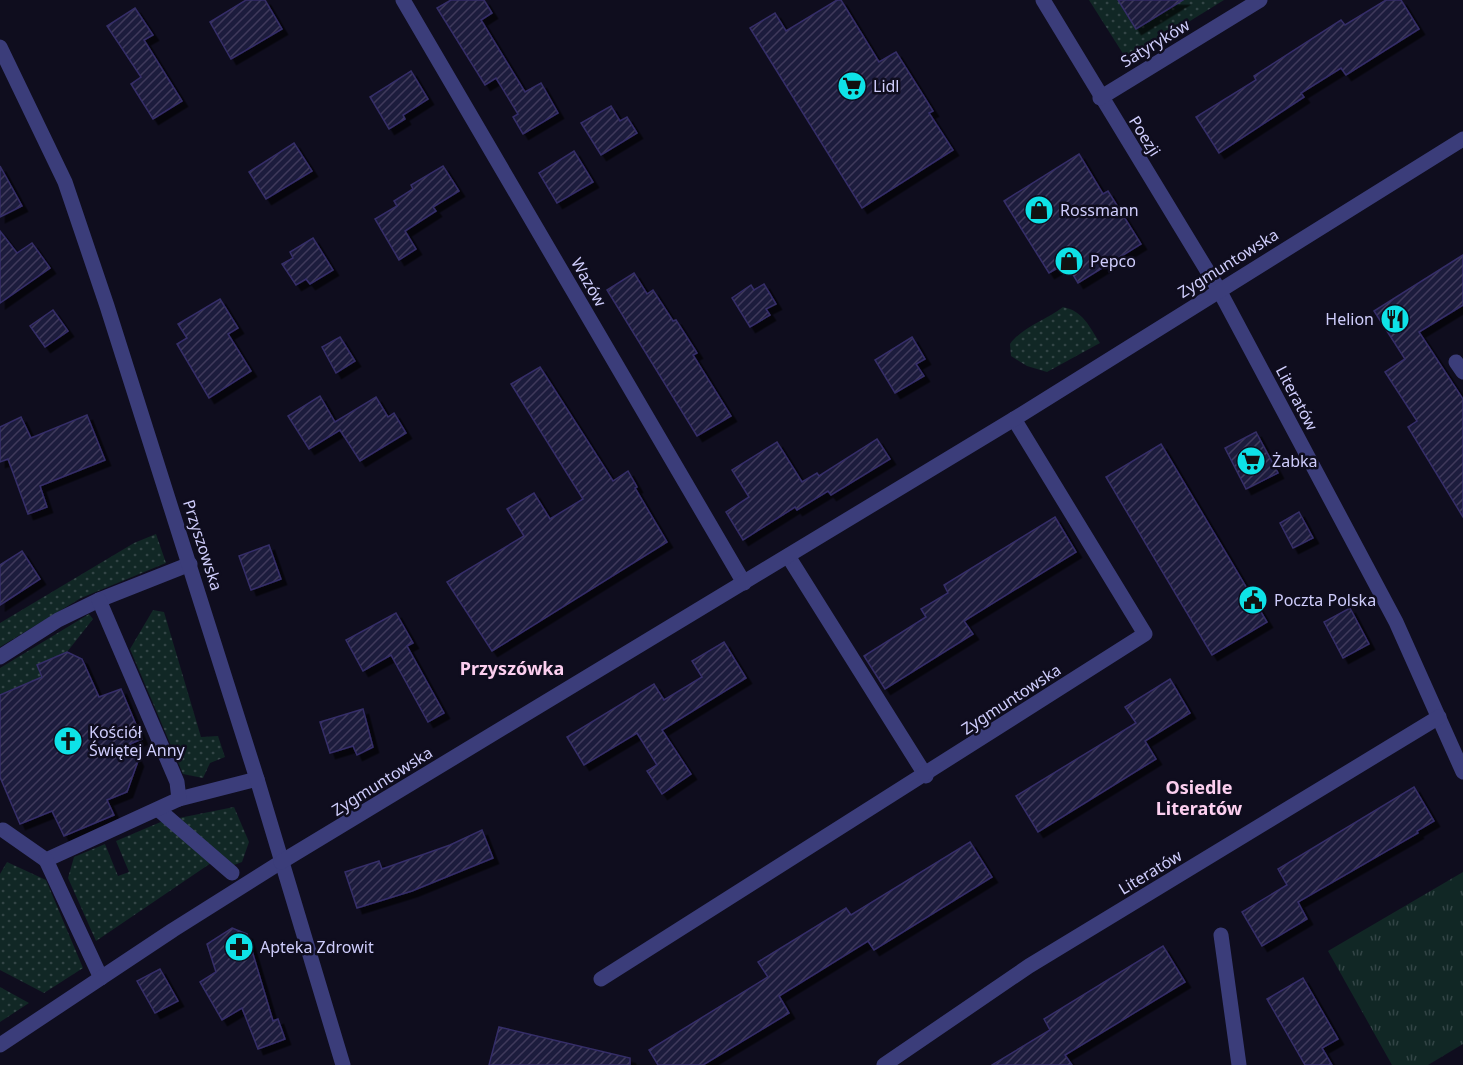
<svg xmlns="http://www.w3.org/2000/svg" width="1463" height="1065" font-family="'Noto Sans',sans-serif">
<defs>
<pattern id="grass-dots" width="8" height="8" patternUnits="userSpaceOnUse" patternTransform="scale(1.5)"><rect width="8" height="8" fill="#112725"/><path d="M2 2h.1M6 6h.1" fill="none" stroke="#334546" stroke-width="1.8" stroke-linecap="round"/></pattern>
<pattern id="park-tufts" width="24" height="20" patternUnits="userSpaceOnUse" patternTransform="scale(1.5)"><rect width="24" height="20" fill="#112725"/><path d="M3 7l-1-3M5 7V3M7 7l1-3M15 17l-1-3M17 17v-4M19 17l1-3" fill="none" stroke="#334546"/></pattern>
<pattern id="building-hatch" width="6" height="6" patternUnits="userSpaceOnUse" patternTransform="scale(1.5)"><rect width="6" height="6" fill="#1f1b3e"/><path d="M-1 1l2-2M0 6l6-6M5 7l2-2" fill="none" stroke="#3e3b5b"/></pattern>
<filter id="shadow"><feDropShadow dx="5.5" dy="5.5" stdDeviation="0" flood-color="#0009"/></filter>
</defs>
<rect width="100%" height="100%" fill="#0f0d1e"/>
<!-- grass -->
<g fill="url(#grass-dots)">
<path d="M 1089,0 L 1224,0 L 1127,60 Z"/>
<path d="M 1063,307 C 1083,311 1089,326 1100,343 L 1047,372 L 1027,366 L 1011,356 L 1010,344 C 1021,328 1046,320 1063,307 Z"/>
<path d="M 156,534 L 166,563 L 81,598 L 0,647 L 0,623 L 134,543 Z"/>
<path d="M 153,610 L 164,612 L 201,737 L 218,736 L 225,757 L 210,763 L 203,778 L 183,774 L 130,649 Z"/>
<path d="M 89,614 L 93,619 L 67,652 L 37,665 L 42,677 L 0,695 L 0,668 Z"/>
<path d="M 234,807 L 249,842 L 242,862 L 234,865 L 179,818 Z"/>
<path d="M 163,821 L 211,863 L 96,941 L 68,878 L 74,857 L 105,844 L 118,876 L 129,872 L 116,841 Z"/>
<path d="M 7,862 L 46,880 L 83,968 L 44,993 L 0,970 L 0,874 Z"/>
<path d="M 0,987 L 29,1003 L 0,1022 Z"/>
</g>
<!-- park -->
<path fill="url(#park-tufts)" d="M 1463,872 L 1463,1044 L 1428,1065 L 1392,1065 L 1328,951 Z"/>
<!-- building -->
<g fill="url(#building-hatch)" stroke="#352e68" stroke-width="1.5" filter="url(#shadow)">
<path d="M 246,0 L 265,0 L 282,29 L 231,59 L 210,22 Z"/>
<path d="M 451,0 L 484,0 L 492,13 L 481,20 L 525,92 L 541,83 L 558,113 L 523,134 L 513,117 L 518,114 L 496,78 L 485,85 L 437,8 Z"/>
<path d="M 837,0 L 841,0 L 879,62 L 896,52 L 933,111 L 929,113 L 953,150 L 862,208 L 750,28 L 775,13 L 786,31 Z"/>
<path d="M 1118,0 L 1183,0 L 1136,29 Z"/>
<path d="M 1386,0 L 1401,0 L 1419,29 L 1346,75 L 1341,68 L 1301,93 L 1304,97 L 1219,153 L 1196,117 L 1256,80 L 1254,76 L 1341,20 L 1345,25 Z"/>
<path d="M 135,8 L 153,35 L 144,40 L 182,101 L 153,119 L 131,84 L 141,77 L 107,26 Z"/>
<path d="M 411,71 L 428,99 L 403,115 L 405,119 L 389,129 L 370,97 Z"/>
<path d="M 611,106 L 620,121 L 627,117 L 637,133 L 601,155 L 581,123 Z"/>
<path d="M 294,143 L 312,171 L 266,199 L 249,172 Z"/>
<path d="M 574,151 L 593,182 L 557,203 L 539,173 Z"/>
<path d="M 1079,154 L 1103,194 L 1108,191 L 1141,244 L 1078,283 L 1066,263 L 1049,273 L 1004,201 Z"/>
<path d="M 0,166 L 22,206 L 0,217 Z"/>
<path d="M 443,166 L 459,191 L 433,207 L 436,211 L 405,231 L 416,249 L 399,260 L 375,219 L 397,206 L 394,201 L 413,189 L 411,185 Z"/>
<path d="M 0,231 L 17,253 L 32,243 L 50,268 L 0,303 Z"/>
<path d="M 313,238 L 333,270 L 310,284 L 306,279 L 296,285 L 282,264 L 293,258 L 290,252 Z"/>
<path d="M 1463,255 L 1463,305 L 1419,332 L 1463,399 L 1463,517 L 1408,427 L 1417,421 L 1385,372 L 1405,359 L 1374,311 Z"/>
<path d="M 634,273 L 647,294 L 653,290 L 673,321 L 676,320 L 697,353 L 693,355 L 731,416 L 697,436 L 607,290 Z"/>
<path d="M 764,284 L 776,304 L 766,309 L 770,315 L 750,327 L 732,298 L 751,285 L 754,290 Z"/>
<path d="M 220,299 L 238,328 L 228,334 L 251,371 L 209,398 L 177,344 L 187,338 L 178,324 Z"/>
<path d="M 53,310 L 68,331 L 45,347 L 30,326 Z"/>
<path d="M 340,337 L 355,361 L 336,373 L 322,347 Z"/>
<path d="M 912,337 L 925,359 L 916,364 L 924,376 L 895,393 L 875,360 Z"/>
<path d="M 540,367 L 613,481 L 628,471 L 637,487 L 635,488 L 667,542 L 492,651 L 447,582 L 524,536 L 507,509 L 534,493 L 550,519 L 583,499 L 511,384 Z"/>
<path d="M 320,396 L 335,422 L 376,397 L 388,417 L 394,413 L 406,433 L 360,461 L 340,430 L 309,449 L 288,416 Z"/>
<path d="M 87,415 L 105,460 L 40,486 L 47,507 L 28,514 L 8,459 L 0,462 L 0,427 L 21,417 L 31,438 Z"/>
<path d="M 1256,432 L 1278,473 L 1246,489 L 1225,448 Z"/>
<path d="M 877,439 L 890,459 L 831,495 L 828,491 L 797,510 L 795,507 L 743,540 L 726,512 L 749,497 L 732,470 L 777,442 L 802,482 L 817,473 L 819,476 Z"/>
<path d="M 1161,444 L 1267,622 L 1212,655 L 1106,477 Z"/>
<path d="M 1299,512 L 1313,538 L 1293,548 L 1280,523 Z"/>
<path d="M 1055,517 L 1076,552 L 964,621 L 973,634 L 885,689 L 864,656 L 926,617 L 921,609 L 948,593 L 944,585 Z"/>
<path d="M 269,545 L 281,579 L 251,590 L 239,556 Z"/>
<path d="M 22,551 L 40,579 L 0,605 L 0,565 Z"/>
<path d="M 1350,608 L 1369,644 L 1343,658 L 1324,622 Z"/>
<path d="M 396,613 L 413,643 L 407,646 L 444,713 L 428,722 L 391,655 L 363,671 L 346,640 Z"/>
<path d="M 724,642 L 746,678 L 662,730 L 691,774 L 662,794 L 647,771 L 657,765 L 637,733 L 584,765 L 567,737 L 654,684 L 664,700 L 702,677 L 692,661 Z"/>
<path d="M 67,652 L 82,659 L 99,697 L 121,689 L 142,739 L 130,744 L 138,761 L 127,792 L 107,800 L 114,815 L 64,836 L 52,811 L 20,824 L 0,777 L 0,695 L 42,677 L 37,665 Z"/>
<path d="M 1170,679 L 1190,713 L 1145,741 L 1156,759 L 1038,832 L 1016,796 L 1136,723 L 1125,707 Z"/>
<path d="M 363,709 L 373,747 L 357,755 L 353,746 L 330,753 L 320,722 Z"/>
<path d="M 1414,787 L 1434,821 L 1417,831 L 1418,833 L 1298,902 L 1307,919 L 1262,946 L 1242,912 L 1287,885 L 1278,869 Z"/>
<path d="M 482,830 L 493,858 L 412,891 L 357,908 L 345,872 L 379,861 L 382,869 L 450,845 Z"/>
<path d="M 970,842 L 992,877 L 874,950 L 868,941 L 779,996 L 789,1013 L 703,1065 L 658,1065 L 649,1050 L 768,977 L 758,962 L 846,908 L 851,915 Z"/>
<path d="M 232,928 L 247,934 L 273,1021 L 278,1019 L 285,1039 L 258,1049 L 242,1008 L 222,1020 L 200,982 L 216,972 L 207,944 Z"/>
<path d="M 1163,946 L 1185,982 L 1065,1055 L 1072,1065 L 992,1065 L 1050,1030 L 1044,1019 Z"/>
<path d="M 160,969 L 178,1001 L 155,1013 L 137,981 Z"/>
<path d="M 1303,978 L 1338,1039 L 1322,1048 L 1332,1065 L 1305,1065 L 1267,999 Z"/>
<path d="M 499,1027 L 630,1058 L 630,1065 L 489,1065 Z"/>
</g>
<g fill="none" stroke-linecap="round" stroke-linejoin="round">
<!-- pedestrian -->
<g stroke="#3b3d7a" stroke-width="15">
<path d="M 0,657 L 58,620 L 99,600 L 190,564"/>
<path d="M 179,799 L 257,779"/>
<path d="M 159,810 L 232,873"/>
<path d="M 3,830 L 46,860 L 179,799 L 177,782 L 99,600"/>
<path d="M 46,860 L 101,978"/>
</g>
<!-- minor -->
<g stroke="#3b3d7a" stroke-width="15">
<path d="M 403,0 L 744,583"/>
<path d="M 1043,0 L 1219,290 L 1396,622 L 1463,772"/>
<path d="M 1100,98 L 1260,0"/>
<path d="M 1456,362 L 1463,372"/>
<path d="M 788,556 L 926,776"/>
<path d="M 1221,935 L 1239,1065"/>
<path d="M 601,979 L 1145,634 L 1014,419"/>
<path d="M 0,1045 L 173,930 L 281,862"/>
<path d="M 884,1065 L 1029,966 L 1439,717"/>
</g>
<!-- tertiary -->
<g stroke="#3b3d7a" stroke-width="15">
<path d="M 0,47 L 65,182 L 107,306 L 257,779 L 343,1065"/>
<path d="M 281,862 L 1014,419 L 1463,139"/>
</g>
</g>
<!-- icons -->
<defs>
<g id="supermarket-disc" transform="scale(1.5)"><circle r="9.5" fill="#0ee2e7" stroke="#0f0d1e"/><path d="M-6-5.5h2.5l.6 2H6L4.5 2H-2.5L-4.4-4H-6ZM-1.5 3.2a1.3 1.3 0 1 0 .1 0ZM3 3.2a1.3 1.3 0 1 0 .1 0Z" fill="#111"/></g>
<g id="shop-disc" transform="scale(1.5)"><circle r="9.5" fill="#0ee2e7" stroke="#0f0d1e"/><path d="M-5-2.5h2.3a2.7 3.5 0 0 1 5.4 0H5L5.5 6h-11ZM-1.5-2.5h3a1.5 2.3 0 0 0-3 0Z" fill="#111"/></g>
<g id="restaurant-disc" transform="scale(1.5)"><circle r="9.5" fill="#0ee2e7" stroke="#0f0d1e"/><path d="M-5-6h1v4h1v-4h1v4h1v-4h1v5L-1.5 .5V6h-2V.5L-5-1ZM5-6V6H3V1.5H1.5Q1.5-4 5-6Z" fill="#111"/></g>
<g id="civic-disc" transform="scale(1.5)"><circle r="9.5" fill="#0ee2e7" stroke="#0f0d1e"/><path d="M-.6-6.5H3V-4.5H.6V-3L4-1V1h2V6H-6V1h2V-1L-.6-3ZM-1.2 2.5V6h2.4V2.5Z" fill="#111"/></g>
<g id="church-disc" transform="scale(1.5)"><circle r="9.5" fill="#0ee2e7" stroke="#0f0d1e"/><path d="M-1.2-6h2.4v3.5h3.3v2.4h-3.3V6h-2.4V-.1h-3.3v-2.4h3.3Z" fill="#111"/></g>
<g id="pharmacy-disc" transform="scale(1.5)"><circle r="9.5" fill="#0ee2e7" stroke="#0f0d1e"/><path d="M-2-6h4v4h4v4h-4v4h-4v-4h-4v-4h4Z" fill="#111"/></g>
</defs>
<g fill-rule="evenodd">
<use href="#supermarket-disc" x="852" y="86"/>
<use href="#shop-disc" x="1039" y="210"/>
<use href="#shop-disc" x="1069" y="261"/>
<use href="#restaurant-disc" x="1395" y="319"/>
<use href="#supermarket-disc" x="1251" y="461"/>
<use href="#civic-disc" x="1253" y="600"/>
<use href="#church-disc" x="68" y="741"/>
<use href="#pharmacy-disc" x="239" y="947"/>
</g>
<g text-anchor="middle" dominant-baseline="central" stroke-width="5" stroke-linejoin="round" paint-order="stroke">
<!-- street labels -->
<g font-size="16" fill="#cfcdfc" stroke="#0f0d1e">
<text transform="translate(1155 43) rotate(-31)">Satyryków</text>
<text transform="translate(1145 136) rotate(58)">Poezji</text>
<text transform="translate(1228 263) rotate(-32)">Zygmuntowska</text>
<text transform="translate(589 282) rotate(60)">Wazów</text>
<text transform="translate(1297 398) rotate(62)">Literatów</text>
<text transform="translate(203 545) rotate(72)">Przyszowska</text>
<text transform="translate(1011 699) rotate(-33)">Zygmuntowska</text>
<text transform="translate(382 781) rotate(-32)">Zygmuntowska</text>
<text transform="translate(1150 872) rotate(-31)">Literatów</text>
</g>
<!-- poi labels -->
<g font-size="16" fill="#cfcdfc" stroke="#0f0d1e" text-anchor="start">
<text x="873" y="86">Lidl</text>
<text x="1060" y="210">Rossmann</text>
<text x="1090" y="261">Pepco</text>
<text x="1374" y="319" text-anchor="end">Helion</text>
<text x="1272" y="461">Żabka</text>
<text x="1274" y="600">Poczta Polska</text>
<text x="89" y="732">Kościół<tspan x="89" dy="18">Świętej Anny</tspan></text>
<text x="260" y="947">Apteka Zdrowit</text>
</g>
<!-- neighbourhood labels -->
<g font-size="18" font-weight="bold" fill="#fccfef" stroke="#0f0d1e">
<text x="512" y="668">Przyszówka</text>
<text x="1199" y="787">Osiedle<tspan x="1199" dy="21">Literatów</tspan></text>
</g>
</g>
</svg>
